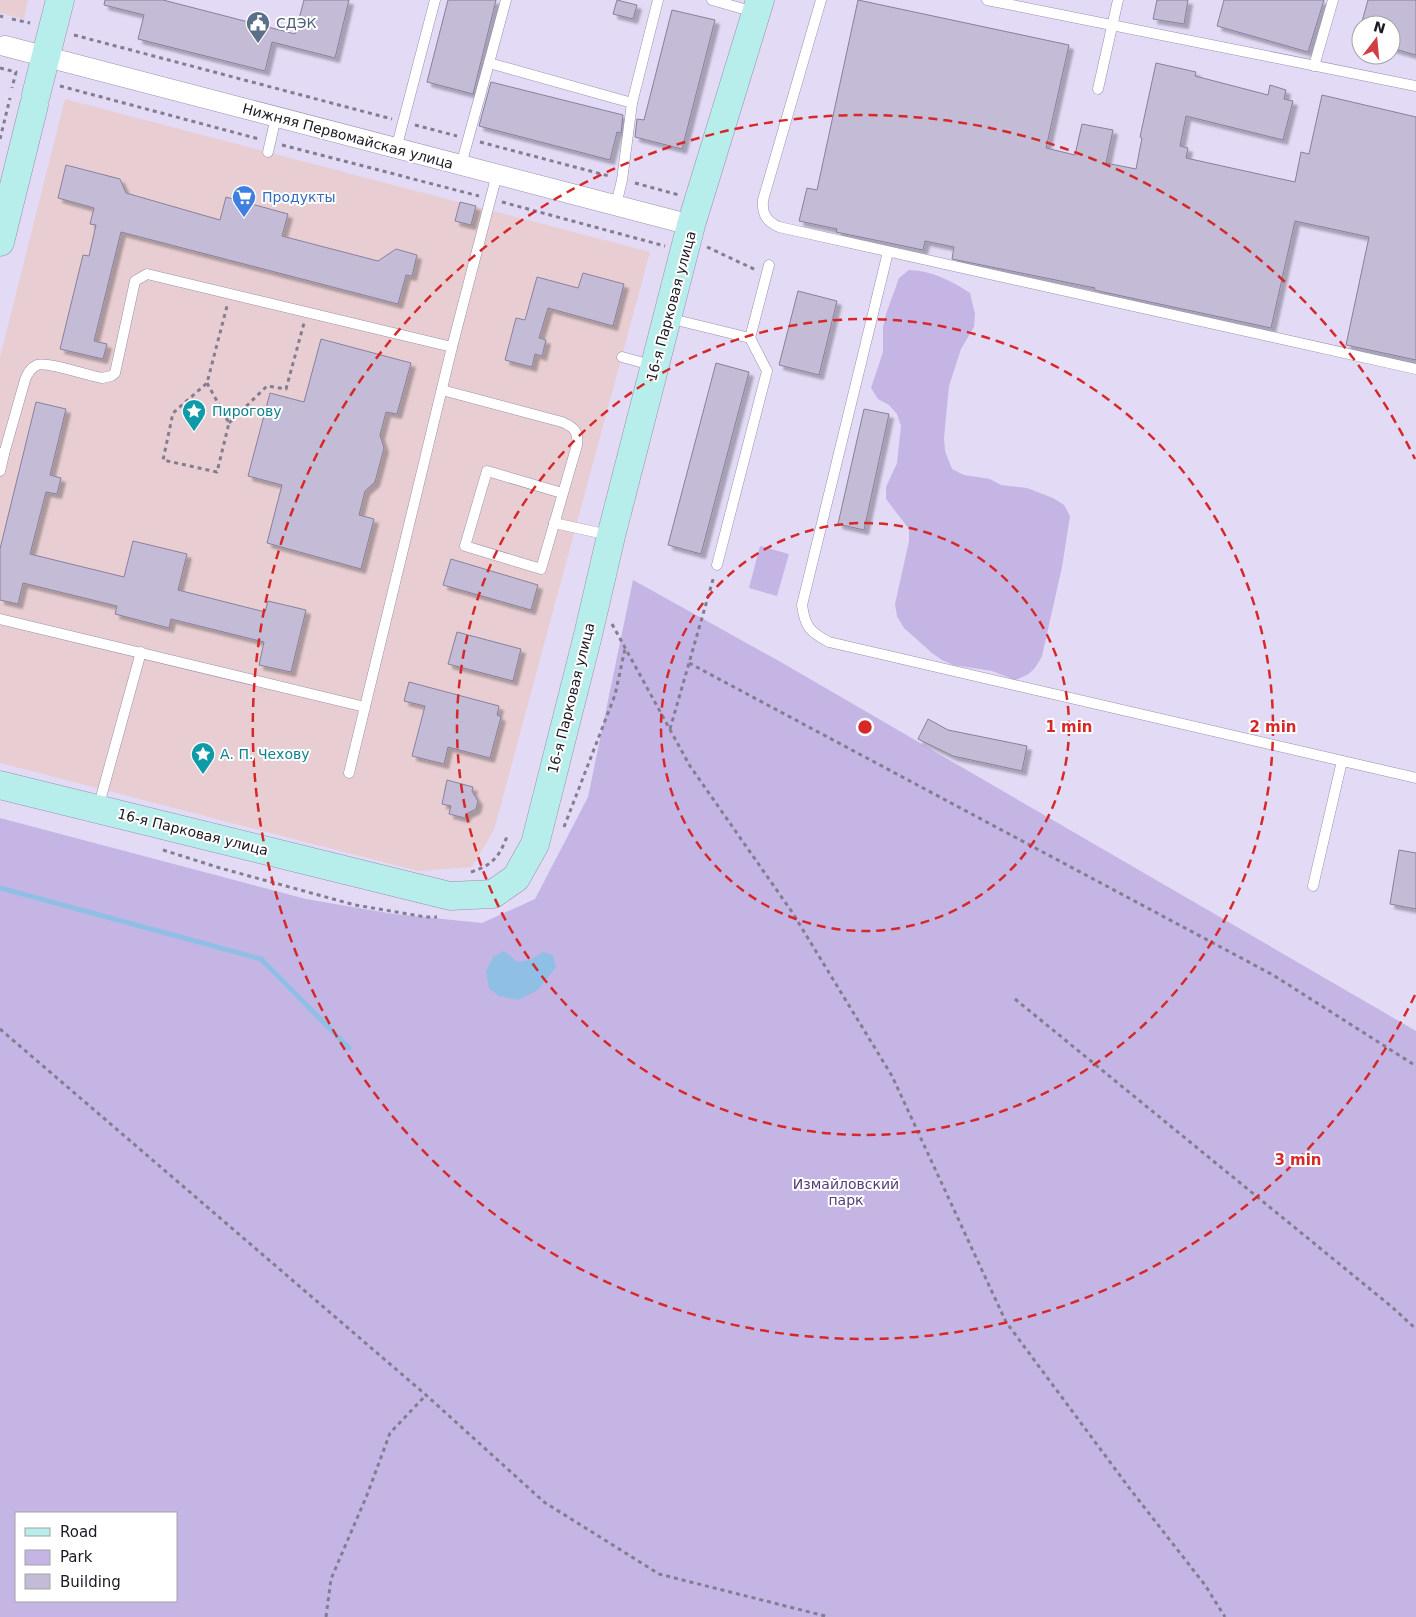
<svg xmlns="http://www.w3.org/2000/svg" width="1416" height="1617" font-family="'DejaVu Sans',sans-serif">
<defs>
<filter id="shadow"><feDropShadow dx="4.5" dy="4.5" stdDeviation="1" flood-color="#0004"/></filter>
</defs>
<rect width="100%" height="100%" fill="#e3daf6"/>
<!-- medical -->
<g fill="#e8ced3">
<path d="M 0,0 L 28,0 L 24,19 L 0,13 Z"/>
<path d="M 65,99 L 650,252 L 494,830 L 472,867 L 418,871 L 0,763 L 0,357 Z"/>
</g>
<!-- green -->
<g fill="#c5b5e5" fill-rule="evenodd">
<path d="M 909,270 C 930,270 952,281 970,293 L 975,314 L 974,327 L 961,349 L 949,386 L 944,438 L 945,451 L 952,469 L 964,475 L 990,479 L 1001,485 L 1027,488 L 1053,498 L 1064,505 L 1070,516 L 1062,567 L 1042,656 C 1035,670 1030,675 1015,680 L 992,671 L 953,665 L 942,660 L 932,653 L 904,628 L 897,616 L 895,604 L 909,541 L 909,529 L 886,499 L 886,487 L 897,463 L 901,426 L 897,414 L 889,405 L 878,399 L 871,388 L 883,352 L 883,327 L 886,314 L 899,278 Z"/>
<path d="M 760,546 L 789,554 L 777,596 L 749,588 Z"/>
<path d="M 633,580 L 779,661 L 1416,1031 L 1416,1617 L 0,1617 L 0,818 L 306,899 L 394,914 L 482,923 L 535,899 L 588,797 ZM 16,1513 L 176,1513 L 176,1601 L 16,1601 Z"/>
</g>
<!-- water -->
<path fill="#90bfe6" d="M 504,951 L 518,962 L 530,960 L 543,952 L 553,955 L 556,967 L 538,990 L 518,1000 L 499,996 L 489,988 L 486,971 L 493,957 Z"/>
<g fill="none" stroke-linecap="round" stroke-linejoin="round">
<!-- stream -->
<path stroke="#90bfe6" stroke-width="5" d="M 0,888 L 261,959 L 349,1048"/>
</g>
<!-- building -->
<g fill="#c4bbd7" stroke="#88809a" filter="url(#shadow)">
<path d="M 105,0 L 163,0 L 295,34 L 304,0 L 349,0 L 335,58 L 272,42 L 265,71 L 138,39 L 144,15 L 104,5 Z"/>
<path d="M 448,0 L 496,0 L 473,94 L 427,82 Z"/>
<path d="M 617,0 L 637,5 L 633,19 L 613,14 Z"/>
<path d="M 858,0 L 1069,45 L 1046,148 L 1075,155 L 1082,124 L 1113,130 L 1106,163 L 1136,169 L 1142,138 L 1140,137 L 1156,63 L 1196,72 L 1195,76 L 1268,95 L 1270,85 L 1286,90 L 1284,99 L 1293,101 L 1283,140 L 1186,116 L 1180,146 L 1188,148 L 1186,158 L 1295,182 L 1301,152 L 1309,154 L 1322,95 L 1416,117 L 1416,360 L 1346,345 L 1369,237 L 1295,221 L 1271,328 L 1094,290 L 1095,288 L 952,259 L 954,247 L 925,241 L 923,250 L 836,232 L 837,229 L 799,221 L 807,188 L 817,190 Z"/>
<path d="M 1157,0 L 1188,0 L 1184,24 L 1153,19 Z"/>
<path d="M 1224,0 L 1324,0 L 1308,52 L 1217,26 Z"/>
<path d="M 1368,0 L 1416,0 L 1416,55 L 1391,48 L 1391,25 L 1361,25 Z"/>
<path d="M 672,10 L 715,20 L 682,149 L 635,137 L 637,119 L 644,120 Z"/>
<path d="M 491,82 L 623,115 L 621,133 L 617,132 L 610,160 L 479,126 Z"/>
<path d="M 66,165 L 120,179 L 126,193 L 220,220 L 226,197 L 288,214 L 282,236 L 378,261 L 396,249 L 417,255 L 412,276 L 406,275 L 398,304 L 121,232 L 94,341 L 107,344 L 103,359 L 60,349 L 83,255 L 89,256 L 96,225 L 90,224 L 94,208 L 58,198 Z"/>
<path d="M 460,202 L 476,206 L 471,225 L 455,221 Z"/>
<path d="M 583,273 L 624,284 L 613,326 L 548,308 L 539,338 L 546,340 L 542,356 L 535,354 L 532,367 L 505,360 L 516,318 L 525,320 L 537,277 L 578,288 Z"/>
<path d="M 798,291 L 837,301 L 819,375 L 779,365 Z"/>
<path d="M 321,339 L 411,363 L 397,414 L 386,412 L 380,435 L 384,448 L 375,482 L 365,491 L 359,515 L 374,519 L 361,569 L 267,543 L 282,485 L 248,476 L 270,393 L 304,402 Z"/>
<path d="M 716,363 L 749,372 L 701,554 L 668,545 Z"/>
<path d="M 36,402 L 66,409 L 50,475 L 61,478 L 57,494 L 46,492 L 30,554 L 124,577 L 133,541 L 187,554 L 178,590 L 265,612 L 268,601 L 306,610 L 291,672 L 259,665 L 264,642 L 171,619 L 169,628 L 115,614 L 117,606 L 23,583 L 18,604 L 0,600 L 0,549 Z"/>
<path d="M 864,409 L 889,414 L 864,530 L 838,524 Z"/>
<path d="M 451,559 L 538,585 L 531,610 L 443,585 Z"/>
<path d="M 457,632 L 521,649 L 513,681 L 448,664 Z"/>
<path d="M 409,682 L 499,706 L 497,715 L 501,717 L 490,758 L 448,747 L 444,764 L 412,756 L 425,706 L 404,701 Z"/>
<path d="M 928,719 L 948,730 L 1027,746 L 1022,771 L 953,756 L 918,739 Z"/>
<path d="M 447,780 L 473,787 L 472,791 L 478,801 L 476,809 L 466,814 L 465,818 L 449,814 L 451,806 L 442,804 Z"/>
<path d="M 1399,850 L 1416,853 L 1416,909 L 1390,904 Z"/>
</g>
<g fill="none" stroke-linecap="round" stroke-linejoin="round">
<!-- lane casing -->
<g stroke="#9990ab" stroke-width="11">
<g id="lane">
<path d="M 712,0 L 754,12"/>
<path d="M 821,0 L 763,200 C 762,214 766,221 779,227 L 1416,369"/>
<path d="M 987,0 L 1416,86"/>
<path d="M 489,63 L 506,0"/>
<path d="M 1314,66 L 1333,0"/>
<path d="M 1098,89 L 1118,0"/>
<path d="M 632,103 L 658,0"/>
<path d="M 396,149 L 435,0"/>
<path d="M 268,152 L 276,117"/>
<path d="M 461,165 L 489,63 L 632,103 L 622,180 L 616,205"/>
<path d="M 888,252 L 802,605 C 805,627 810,632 829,642 L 1416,778"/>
<path d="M 668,318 L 750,338 L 769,265"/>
<path d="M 622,357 L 655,366"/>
<path d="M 442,390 L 562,422 C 574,427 579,432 577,445 L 541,569 L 465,546 L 487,471 L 562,493"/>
<path d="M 0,453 L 4,454 L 25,380 C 27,374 31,368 37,365 C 46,361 89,376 102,378 L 111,376 L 115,373 L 135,281 L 147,274 L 452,347 L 497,174"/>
<path d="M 0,471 L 4,454"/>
<path d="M 554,523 L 609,535"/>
<path d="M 717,565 L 767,371 L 750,338"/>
<path d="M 0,619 L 365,707"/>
<path d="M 349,773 L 452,347"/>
<path d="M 98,808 L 141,652"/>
<path d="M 1313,886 L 1342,761"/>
</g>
</g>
<!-- street casing -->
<g stroke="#9990ab" stroke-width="21">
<path id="street" d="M 5,46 L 691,225"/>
</g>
<!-- secondary casing -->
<g stroke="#9990ab" stroke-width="29">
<g id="secondary">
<path d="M 36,95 L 60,0"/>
<path d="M 0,242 L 34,105"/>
<path d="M 0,785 L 450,896 L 493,894 L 516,878 L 535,844 L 588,635 L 611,536 L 691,225 L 760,0"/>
</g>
</g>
<!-- path -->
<g stroke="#837d90" stroke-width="3" stroke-dasharray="4 4" stroke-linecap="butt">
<path d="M 0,16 L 3,17"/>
<path d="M 12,19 L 30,23"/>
<path d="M 74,35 L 392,119"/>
<path d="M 0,68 L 16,72 L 12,88"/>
<path d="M 60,86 L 259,139"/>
<path d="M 415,125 L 457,136"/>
<path d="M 0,139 L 10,98"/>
<path d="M 480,142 L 609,176"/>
<path d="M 282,145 L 479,196"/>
<path d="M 635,183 L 679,195"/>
<path d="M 502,202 L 665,246"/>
<path d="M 707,247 L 756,270"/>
<path d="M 207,383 L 229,423 L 217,472 L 163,460 L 173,413 L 207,383 L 227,306"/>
<path d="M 229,423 L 267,386 L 286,389 L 304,323"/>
<path d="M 612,624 L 690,766 L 792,912 L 892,1076 L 1006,1322 L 1130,1489 L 1205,1585 L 1225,1617"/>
<path d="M 689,663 L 1273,975 L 1416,1066"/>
<path d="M 670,729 L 714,576"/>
<path d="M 564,827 L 615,695 L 625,649"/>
<path d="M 163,850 L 220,868 L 355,905 L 426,917 L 437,917"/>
<path d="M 471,872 C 494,865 500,855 508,834"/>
<path d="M 1015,999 L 1392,1307 L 1416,1329"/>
<path d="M 0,1029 L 426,1395 L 544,1502 L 659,1574 L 829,1617"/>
<path d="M 326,1617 L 331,1579 L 367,1495 L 390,1433 L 426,1395"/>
</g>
<!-- lane -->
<use href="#lane" stroke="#fff" stroke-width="10"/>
<!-- street -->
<use href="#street" stroke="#fff" stroke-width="20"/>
<!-- secondary -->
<use href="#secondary" stroke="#b7edea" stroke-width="28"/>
</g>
<!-- distance rings -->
<g fill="none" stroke="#d62828" stroke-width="2.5" stroke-dasharray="9 6">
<circle cx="865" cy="727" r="204"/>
<circle cx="865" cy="727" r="408"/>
<path d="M1415 995A612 612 0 1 1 1415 459"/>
</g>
<!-- icons -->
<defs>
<g id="civic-pin" transform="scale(1.25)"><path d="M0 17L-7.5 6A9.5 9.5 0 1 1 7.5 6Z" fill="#5c6f8a" stroke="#fff"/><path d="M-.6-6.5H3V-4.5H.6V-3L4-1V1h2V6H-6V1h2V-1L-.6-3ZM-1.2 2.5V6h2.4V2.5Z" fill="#fff"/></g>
<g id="supermarket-pin" transform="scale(1.25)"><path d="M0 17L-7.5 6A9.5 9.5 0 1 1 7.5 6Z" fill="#3f7fe0" stroke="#fff"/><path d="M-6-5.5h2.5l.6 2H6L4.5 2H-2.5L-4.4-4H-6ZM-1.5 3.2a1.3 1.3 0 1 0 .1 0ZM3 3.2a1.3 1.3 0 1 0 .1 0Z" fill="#fff"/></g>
<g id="sight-pin" transform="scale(1.25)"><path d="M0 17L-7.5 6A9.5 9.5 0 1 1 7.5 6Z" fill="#0f9aa8" stroke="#fff"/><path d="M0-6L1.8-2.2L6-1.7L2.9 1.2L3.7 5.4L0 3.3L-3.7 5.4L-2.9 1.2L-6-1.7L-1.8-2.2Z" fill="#fff"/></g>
</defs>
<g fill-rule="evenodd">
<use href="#civic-pin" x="258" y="23"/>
<use href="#supermarket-pin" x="244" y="197"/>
<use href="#sight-pin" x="194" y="411"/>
<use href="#sight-pin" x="203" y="754"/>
</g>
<g text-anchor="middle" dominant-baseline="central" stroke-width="4" stroke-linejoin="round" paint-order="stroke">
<!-- service labels -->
<g font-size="14" fill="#4e5e75" stroke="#fff" text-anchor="start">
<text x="276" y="23">СДЭК</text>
</g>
<!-- street labels -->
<g font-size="14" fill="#1b1822" stroke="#fff">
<text transform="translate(348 136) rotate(15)">Нижняя Первомайская улица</text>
<text transform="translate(671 306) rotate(-75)">16-я Парковая улица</text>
<text transform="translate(571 698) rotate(-76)">16-я Парковая улица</text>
<text transform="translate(193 832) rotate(14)">16-я Парковая улица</text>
</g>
<!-- shop labels -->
<g font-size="14" fill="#366cbe" stroke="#fff" text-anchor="start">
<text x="262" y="197">Продукты</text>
</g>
<!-- culture labels -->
<g font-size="14" fill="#0d838f" stroke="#fff" text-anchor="start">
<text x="212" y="411">Пирогову</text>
<text x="220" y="754">А. П. Чехову</text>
</g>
<!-- park labels -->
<g font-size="14" fill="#543b7b" stroke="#fff">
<text x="846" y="1184">Измайловский<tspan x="846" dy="16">парк</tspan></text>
</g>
</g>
<circle cx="865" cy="727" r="8" fill="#d62828" stroke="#fff" stroke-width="2.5"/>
<g font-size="15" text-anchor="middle" font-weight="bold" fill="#d62828" stroke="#fff" stroke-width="4" stroke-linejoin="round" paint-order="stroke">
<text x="1069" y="732">1 min</text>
<text x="1273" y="732">2 min</text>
<text x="1298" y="1165">3 min</text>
</g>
<!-- legend -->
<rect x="15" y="1512" width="162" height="90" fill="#ffffff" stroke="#a4a3a7"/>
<rect x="25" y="1528" width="25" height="8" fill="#b7edea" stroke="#a4a3a7"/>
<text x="60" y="1537" font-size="15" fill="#1b1822">Road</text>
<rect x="25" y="1550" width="25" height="15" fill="#c5b5e5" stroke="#a4a3a7"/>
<text x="60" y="1562" font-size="15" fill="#1b1822">Park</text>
<rect x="25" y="1574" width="25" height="15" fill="#c4bbd7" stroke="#a4a3a7"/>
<text x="60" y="1587" font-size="15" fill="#1b1822">Building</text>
<!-- north arrow -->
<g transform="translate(1376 40) rotate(16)"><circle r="24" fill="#ffffff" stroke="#a4a3a7"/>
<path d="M0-4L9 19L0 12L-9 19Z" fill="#d04042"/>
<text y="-8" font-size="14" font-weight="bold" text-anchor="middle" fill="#1b1822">N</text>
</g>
</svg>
